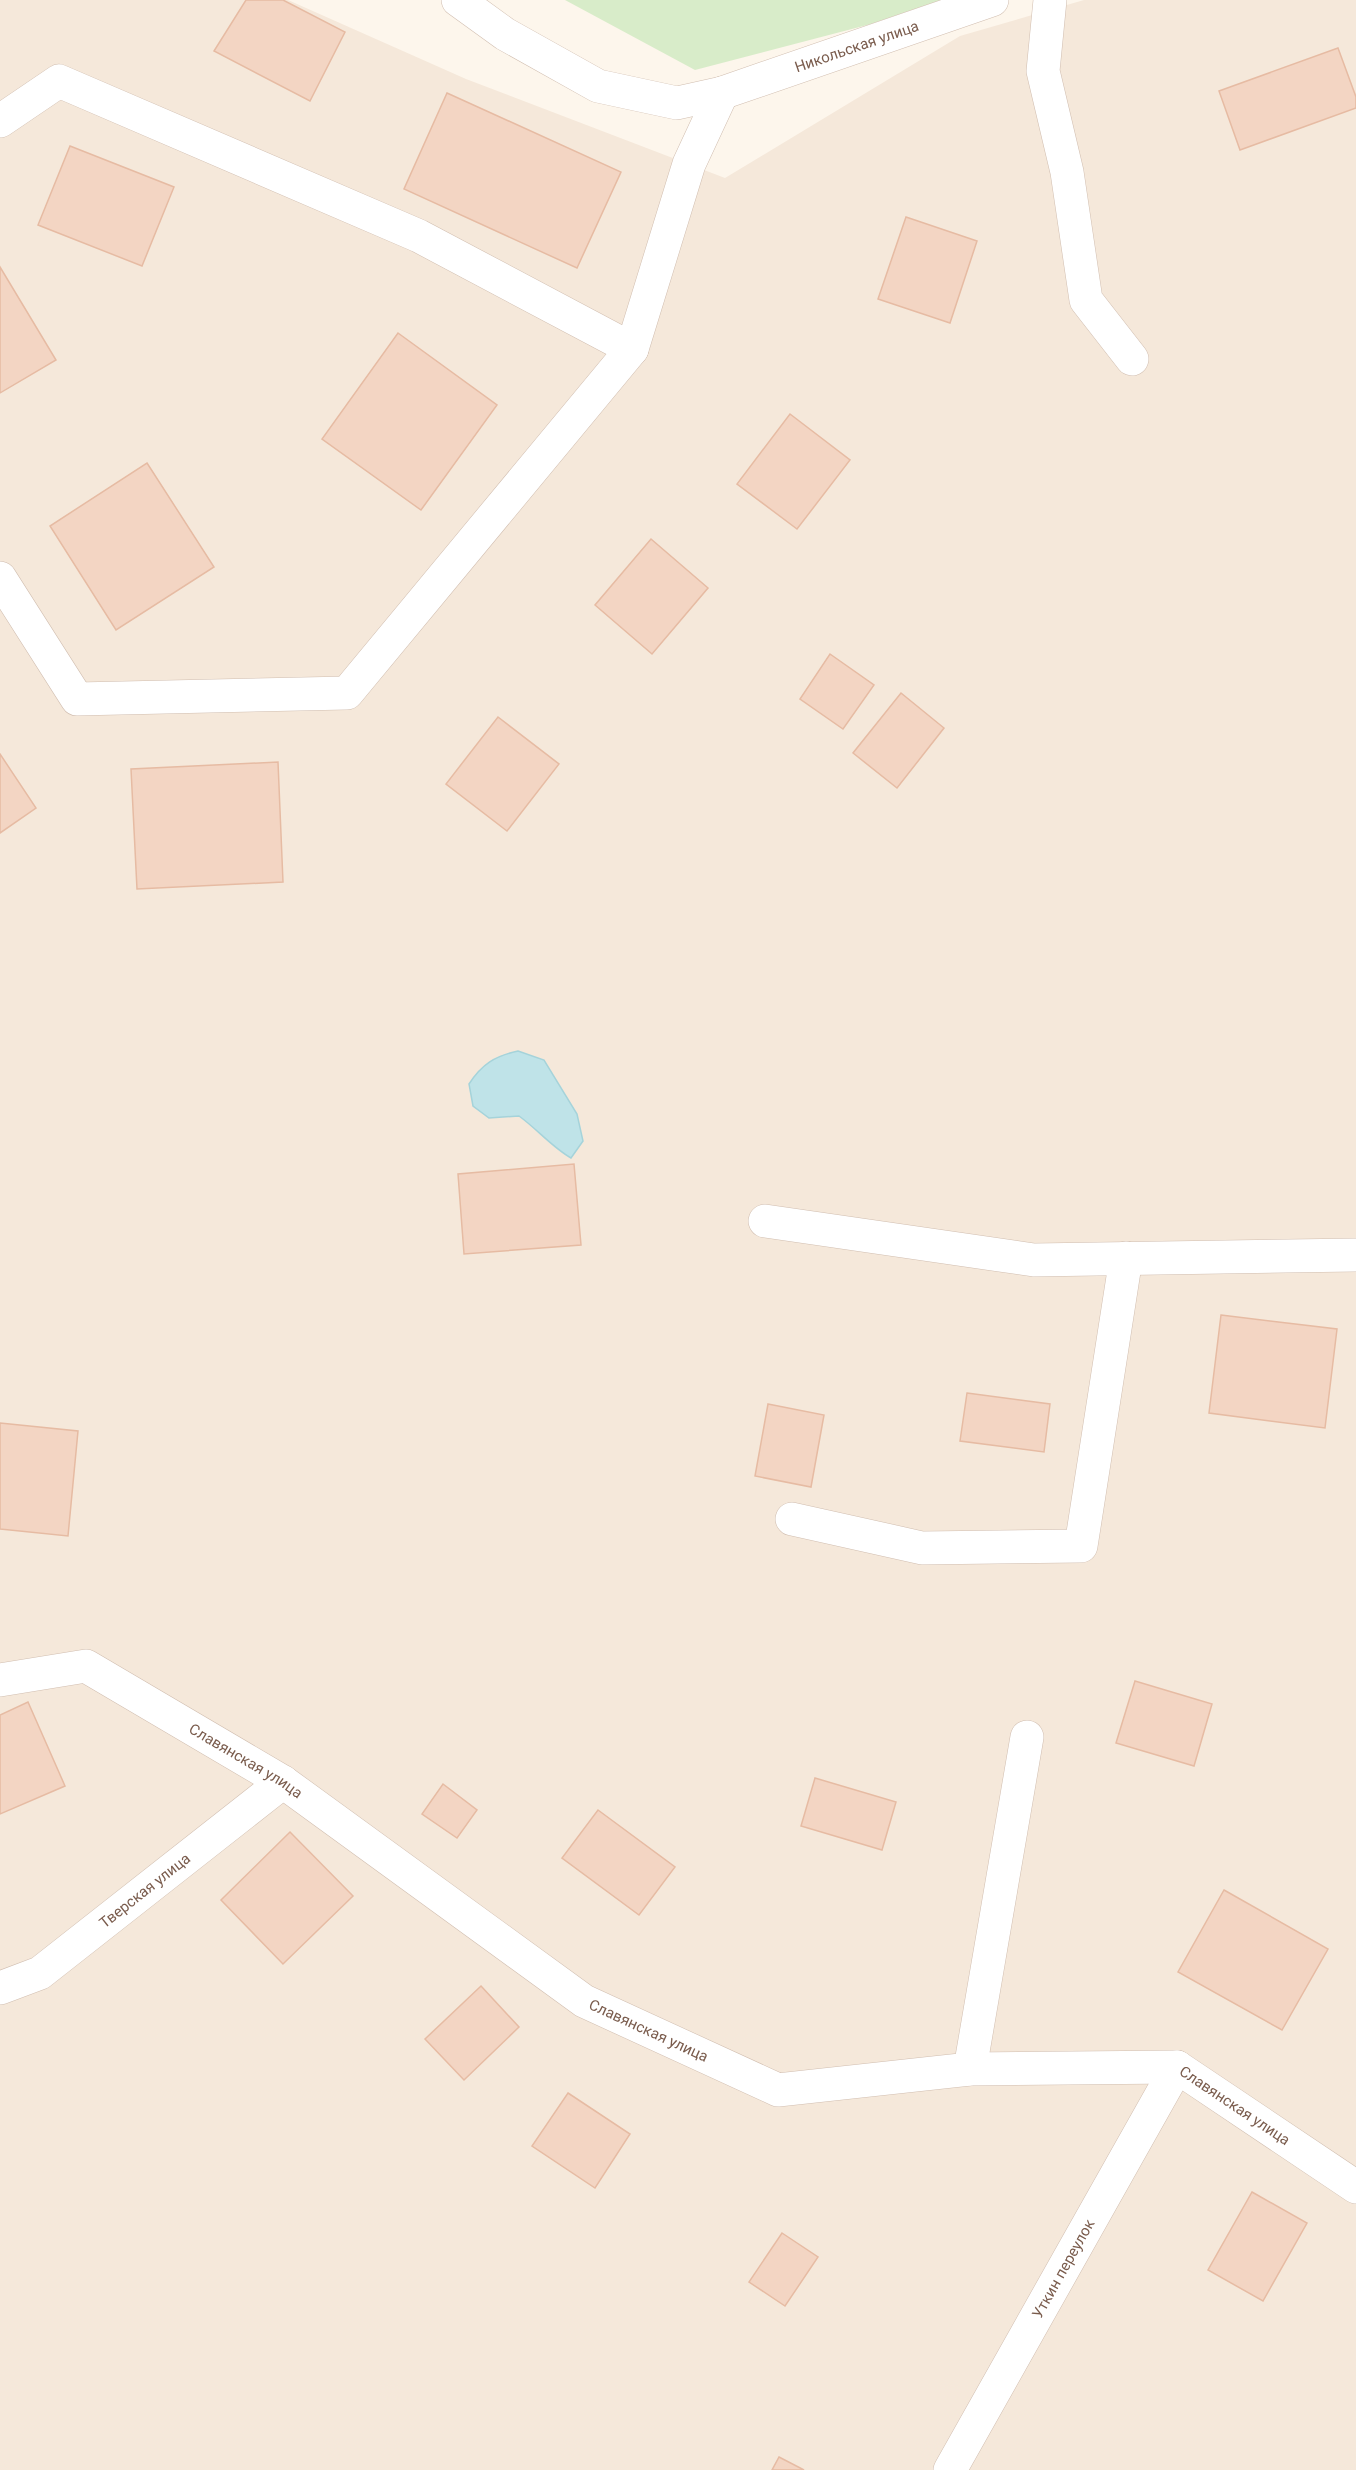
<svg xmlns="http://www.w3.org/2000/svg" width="1356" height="2470" font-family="Roboto,sans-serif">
<rect width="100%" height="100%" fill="#fdf6ec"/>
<!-- residential -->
<path fill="#f5e8da" d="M 0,0 L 288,0 L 466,79 L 725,178 L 960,36 L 1084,0 L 1356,0 L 1356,2470 L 0,2470 Z"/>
<!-- green -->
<path fill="#d8ecc9" d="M 565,0 L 941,0 L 871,24 L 695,70 Z"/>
<!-- water -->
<path fill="#bfe3e8" stroke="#a5d3da" stroke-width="1.5" d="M 518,1051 L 544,1060 L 577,1114 L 583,1141 L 571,1158 C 553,1148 537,1129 519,1116 L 489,1118 L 473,1106 L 469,1084 C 482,1064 495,1056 518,1051 Z"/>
<!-- building -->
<g fill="#f3d5c3" stroke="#e6bba3" stroke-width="1.5">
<path d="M 246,0 L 283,0 L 345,32 L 310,101 L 214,51 Z"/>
<path d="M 1338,48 L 1356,97 L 1356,108 L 1240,150 L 1219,91 Z"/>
<path d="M 447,93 L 621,172 L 577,268 L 404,189 Z"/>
<path d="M 70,146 L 174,187 L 142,266 L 38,225 Z"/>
<path d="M 906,217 L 977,241 L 950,323 L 878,299 Z"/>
<path d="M 0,267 L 56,360 L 0,393 Z"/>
<path d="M 398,333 L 497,405 L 421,510 L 322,439 Z"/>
<path d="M 790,414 L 850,460 L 797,529 L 737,484 Z"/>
<path d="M 147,463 L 214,567 L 116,630 L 50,526 Z"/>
<path d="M 651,539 L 708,588 L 652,654 L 595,605 Z"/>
<path d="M 830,654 L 874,685 L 843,729 L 800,699 Z"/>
<path d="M 901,693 L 944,728 L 897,788 L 853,753 Z"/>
<path d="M 498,717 L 559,764 L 507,831 L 446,784 Z"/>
<path d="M 0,754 L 36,808 L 0,833 Z"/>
<path d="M 278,762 L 283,882 L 137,889 L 131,769 Z"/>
<path d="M 574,1164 L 581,1245 L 464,1254 L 458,1174 Z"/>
<path d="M 1221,1315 L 1337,1329 L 1325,1428 L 1209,1413 Z"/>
<path d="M 967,1393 L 1050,1404 L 1044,1452 L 960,1441 Z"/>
<path d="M 768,1404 L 824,1415 L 811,1487 L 755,1476 Z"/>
<path d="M 0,1423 L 78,1431 L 68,1536 L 0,1529 Z"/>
<path d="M 1135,1681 L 1212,1704 L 1194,1766 L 1116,1743 Z"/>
<path d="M 28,1702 L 65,1786 L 0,1814 L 0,1715 Z"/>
<path d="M 815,1778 L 896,1802 L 882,1850 L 801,1826 Z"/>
<path d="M 443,1784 L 477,1810 L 457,1838 L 422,1814 Z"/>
<path d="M 598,1810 L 675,1867 L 639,1915 L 562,1858 Z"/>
<path d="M 290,1832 L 353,1896 L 283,1964 L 221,1900 Z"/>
<path d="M 1224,1890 L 1328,1949 L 1282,2030 L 1178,1972 Z"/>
<path d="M 481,1986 L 519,2027 L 464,2080 L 425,2039 Z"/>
<path d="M 568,2093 L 630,2134 L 595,2188 L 532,2146 Z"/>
<path d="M 1252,2192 L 1307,2223 L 1263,2301 L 1208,2270 Z"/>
<path d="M 782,2233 L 818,2257 L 785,2306 L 749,2282 Z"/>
<path d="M 779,2457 L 804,2470 L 772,2470 Z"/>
</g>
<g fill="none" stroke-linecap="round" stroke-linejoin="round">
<!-- minor casing -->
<g stroke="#d1beb0" stroke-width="34">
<g id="minor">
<path id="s1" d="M 458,0 L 505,34 L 598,86 L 677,103 L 722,93 L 992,0"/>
<path d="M 1050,0 L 1043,71 L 1067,172 L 1086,300 L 1132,359"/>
<path d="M 0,121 L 59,81 L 419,236 L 632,349"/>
<path d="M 0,578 L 77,699 L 347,693 L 632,349 L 689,164 L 722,93"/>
<path d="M 765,1221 L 1034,1260 L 1356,1255"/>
<path d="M 792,1519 L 922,1548 L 1081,1546 L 1126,1258"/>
<path id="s2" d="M 0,1680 L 86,1666 L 283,1782 L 584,2001 L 778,2090 L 970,2069 L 1177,2067 L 1356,2187"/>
<path id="s3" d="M 0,1988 L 40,1973 L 283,1782"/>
<path d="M 970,2069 L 1027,1737"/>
<path id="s4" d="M 950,2470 L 1177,2067"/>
</g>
</g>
<!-- minor -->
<use href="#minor" stroke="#fff" stroke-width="33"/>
</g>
<g text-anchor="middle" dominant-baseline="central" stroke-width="5" stroke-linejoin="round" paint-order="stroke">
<!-- street labels -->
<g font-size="15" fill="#7a5c4d" stroke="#fffaf3">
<text stroke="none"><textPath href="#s1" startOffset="434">Никольская улица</textPath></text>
<text stroke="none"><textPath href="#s2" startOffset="273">Славянская улица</textPath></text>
<text stroke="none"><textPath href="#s3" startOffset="176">Тверская улица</textPath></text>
<text stroke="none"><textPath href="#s2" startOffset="759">Славянская улица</textPath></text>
<text stroke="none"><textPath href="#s2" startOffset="1371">Славянская улица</textPath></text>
<text stroke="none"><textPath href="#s4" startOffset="231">Уткин переулок</textPath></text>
</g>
</g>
</svg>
